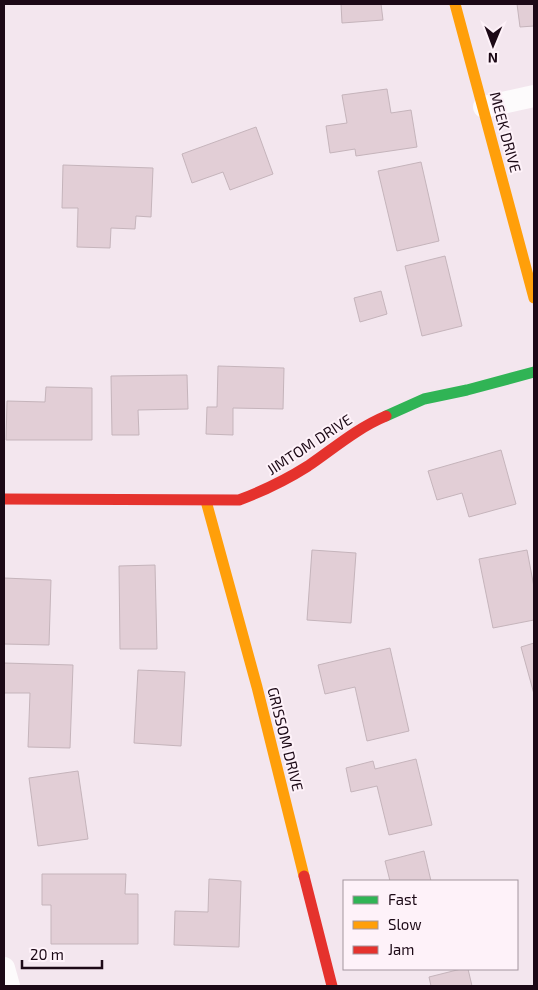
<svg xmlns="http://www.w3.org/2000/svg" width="538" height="990" font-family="'Exo 2',sans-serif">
<rect width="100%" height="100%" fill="#f3e6ee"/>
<!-- building -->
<g fill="#e2ced6" stroke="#c5b4bb">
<path d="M 341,4 L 381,4 L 383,20 L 342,23 Z"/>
<path d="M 517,4 L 534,4 L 534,26 L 520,27 Z"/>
<path d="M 387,89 L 391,113 L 411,110 L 417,147 L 356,156 L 355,149 L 330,153 L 326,126 L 347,123 L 342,95 Z"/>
<path d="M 256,127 L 273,174 L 230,190 L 223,172 L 192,183 L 182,154 Z"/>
<path d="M 421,162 L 439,241 L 397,251 L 378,171 Z"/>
<path d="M 63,165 L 153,168 L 151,217 L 136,216 L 135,229 L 111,228 L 110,248 L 77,247 L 78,208 L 62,208 Z"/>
<path d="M 445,256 L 462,326 L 422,336 L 405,266 Z"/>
<path d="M 381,291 L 387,314 L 360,322 L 354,298 Z"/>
<path d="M 218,366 L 284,368 L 283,409 L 233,408 L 233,435 L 206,434 L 207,407 L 217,407 Z"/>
<path d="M 187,375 L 188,409 L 138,410 L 139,435 L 112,435 L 111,376 Z"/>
<path d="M 46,387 L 92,388 L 92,440 L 6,440 L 7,401 L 45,402 Z"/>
<path d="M 501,450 L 516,504 L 469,517 L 462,493 L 437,500 L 428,471 Z"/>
<path d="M 312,550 L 356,553 L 351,623 L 307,620 Z"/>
<path d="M 527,550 L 534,587 L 534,620 L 493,628 L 479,559 Z"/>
<path d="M 155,565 L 157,649 L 120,649 L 119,566 Z"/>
<path d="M 4,578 L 51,580 L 49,645 L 4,644 Z"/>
<path d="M 534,643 L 534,694 L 521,647 Z"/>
<path d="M 390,648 L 409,731 L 367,741 L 355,687 L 325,694 L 318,665 Z"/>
<path d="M 4,663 L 73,665 L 70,748 L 28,747 L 30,693 L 4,693 Z"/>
<path d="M 138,670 L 185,672 L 181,746 L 134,743 Z"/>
<path d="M 416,759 L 432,825 L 389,835 L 377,786 L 351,792 L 346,768 L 373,761 L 375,769 Z"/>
<path d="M 78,771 L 88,839 L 38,846 L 29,778 Z"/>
<path d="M 424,851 L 431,881 L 390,881 L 385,861 Z"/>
<path d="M 42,874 L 126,874 L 125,894 L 138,894 L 138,944 L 51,944 L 51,905 L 42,905 Z"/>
<path d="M 209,879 L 241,881 L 239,947 L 174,945 L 175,911 L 208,912 Z"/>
<path d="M 461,969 L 468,969 L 472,986 L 431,986 L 429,977 Z"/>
</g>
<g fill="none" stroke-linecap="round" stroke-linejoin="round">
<!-- street -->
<g stroke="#fdfbfc" stroke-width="22">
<path d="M 484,107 L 534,96"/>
<path d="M 4,968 L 9,986"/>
</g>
<!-- fast -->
<path stroke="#30b455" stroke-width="11" d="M 386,416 L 424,399 L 467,390 L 534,372"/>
<!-- slow -->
<g stroke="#ff9f0a" stroke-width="11">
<path d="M 455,4 L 534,298"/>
<path d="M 206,501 L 257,687 L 304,876"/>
</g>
<!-- jam -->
<g stroke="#e5322d" stroke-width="11">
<path d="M 4,499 L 239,500 C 263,491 286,480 308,466 C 333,449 357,428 386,416"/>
<path d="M 304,876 L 332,986"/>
</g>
</g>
<g text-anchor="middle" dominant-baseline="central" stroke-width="4" stroke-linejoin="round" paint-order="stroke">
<!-- street labels -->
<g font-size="15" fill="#1c0916" stroke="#fef2f9">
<text transform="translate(506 132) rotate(75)">MEEK DRIVE</text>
<text transform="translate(309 444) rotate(-33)">JIMTOM DRIVE</text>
<text transform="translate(286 739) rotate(76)">GRISSOM DRIVE</text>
</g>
</g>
<!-- border -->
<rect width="538" height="990" fill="none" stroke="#1c0916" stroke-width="10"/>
<!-- legend -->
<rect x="343" y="880" width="175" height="90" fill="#fef2f9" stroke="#a4959e"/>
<rect x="353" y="896" width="25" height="8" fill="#30b455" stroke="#a4959e"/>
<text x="388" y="905" font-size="15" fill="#1c0916">Fast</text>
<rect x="353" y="921" width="25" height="8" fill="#ff9f0a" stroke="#a4959e"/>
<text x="388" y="930" font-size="15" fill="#1c0916">Slow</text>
<rect x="353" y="946" width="25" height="8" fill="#e5322d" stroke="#a4959e"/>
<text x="388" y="955" font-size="15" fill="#1c0916">Jam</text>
<!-- north arrow -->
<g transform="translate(493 45) rotate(181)" stroke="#fef2f9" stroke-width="4" paint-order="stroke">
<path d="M0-4L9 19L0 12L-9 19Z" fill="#1c0916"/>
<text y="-8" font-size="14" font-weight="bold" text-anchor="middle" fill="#1c0916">N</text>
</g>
<!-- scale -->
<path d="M22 960v8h80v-8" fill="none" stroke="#1c0916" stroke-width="2.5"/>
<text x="30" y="960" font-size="15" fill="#1c0916" stroke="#fef2f9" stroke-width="4" paint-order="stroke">20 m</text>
</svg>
